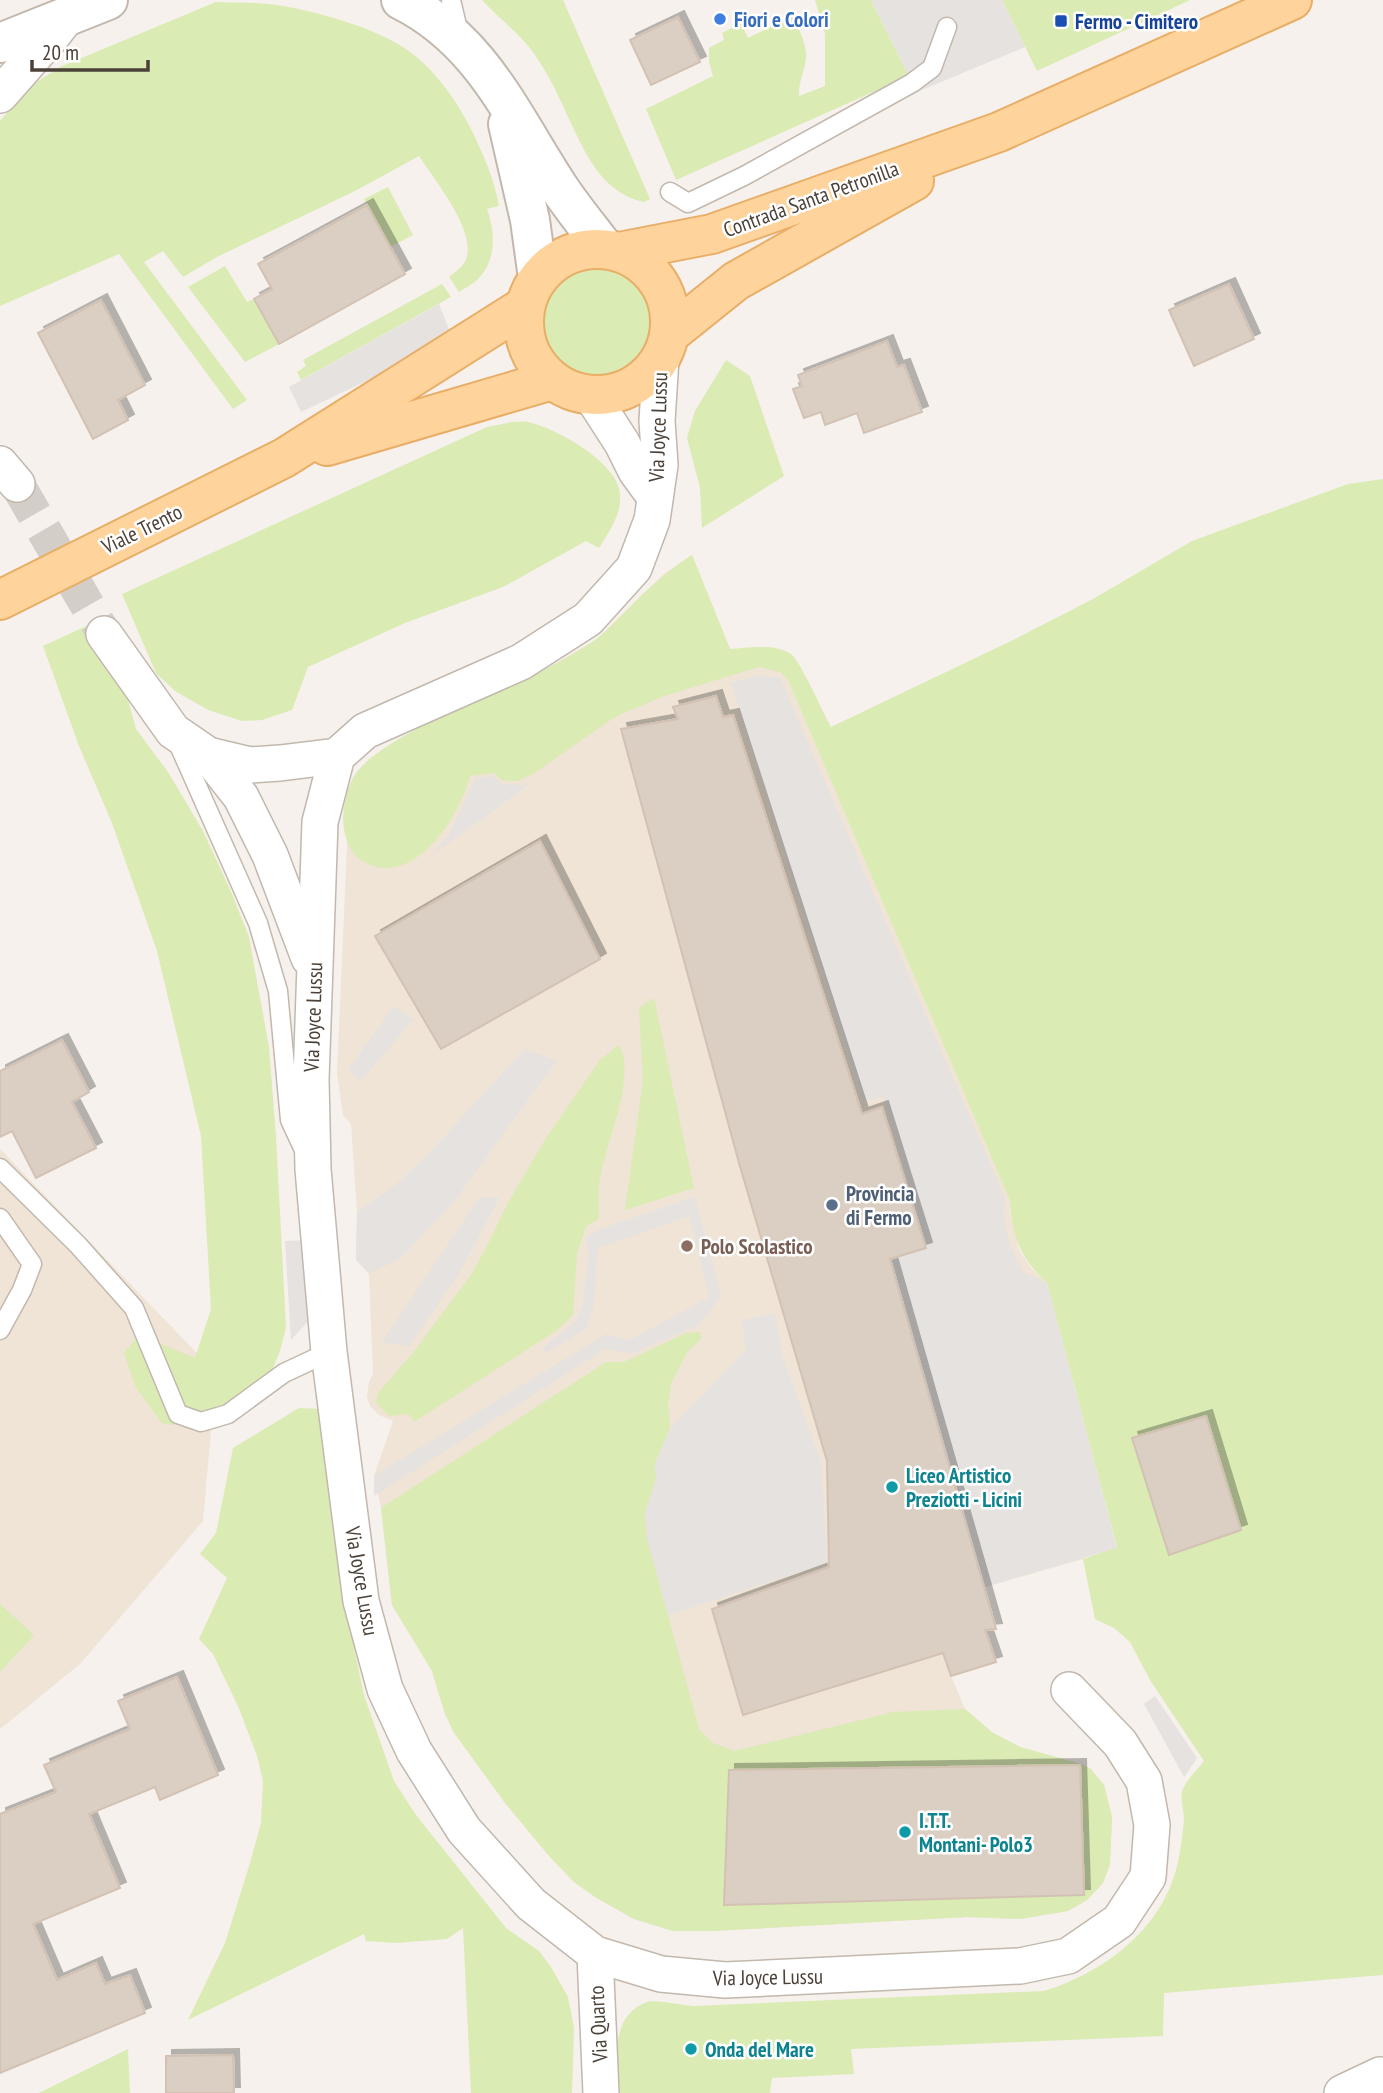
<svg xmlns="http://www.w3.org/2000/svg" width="1383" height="2093" font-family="'PT Sans Narrow',sans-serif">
<defs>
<filter id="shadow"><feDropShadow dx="6" dy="-6" stdDeviation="0" flood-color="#0004"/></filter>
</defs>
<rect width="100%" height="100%" fill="#f6f1ec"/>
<!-- education -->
<g fill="#efe4d5">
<path d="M 692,555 L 730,649 L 759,667 L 780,671 L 788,680 L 1010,1201 L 1011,1217 L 1019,1250 L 1032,1269 L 1047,1283 L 1083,1559 L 985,1587 L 996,1629 L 985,1630 L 951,1676 L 965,1709 L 993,1733 L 1020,1747 L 1081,1764 L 1091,1769 L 1104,1785 L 1112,1817 L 1110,1864 L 1103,1883 L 1087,1900 L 1068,1911 L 1020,1919 L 967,1917 L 712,1931 L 673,1931 L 634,1919 L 595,1897 L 574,1882 L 549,1856 L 505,1803 L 445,1715 L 432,1671 L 392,1605 L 381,1508 L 374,1476 L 393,1421 L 379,1415 L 370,1406 L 367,1397 L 369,1382 L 373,1374 L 369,1274 L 356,1260 L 357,1212 L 351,1124 L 343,1115 L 337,1074 L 347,846 L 346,801 L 353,777 L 369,759 L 397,740 L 542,671 L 596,640 L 665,573 Z"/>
<path d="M 0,1149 L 216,1373 L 203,1521 L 80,1664 L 0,1729 Z"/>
</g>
<!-- green -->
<g fill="#daebb4">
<path d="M 482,0 L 563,0 L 650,199 L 644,202 C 601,193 585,152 568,117 C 559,96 548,74 535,55 C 520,33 499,19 482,0 Z"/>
<path d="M 815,0 L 871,0 L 909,76 L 676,180 L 646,109 L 713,76 L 709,62 L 709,48 L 724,40 L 722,33 L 741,23 L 748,38 L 793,16 C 798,28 806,42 806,55 C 806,69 798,82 799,96 L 825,86 L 825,34 Z"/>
<path d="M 1002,0 L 1190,0 L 1037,71 Z"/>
<path d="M 216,2 C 234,3 252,2 270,4 C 313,10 381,28 414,55 C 440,76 457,102 472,131 C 483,154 495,181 499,206 L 487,209 C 495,231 497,260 478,279 C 473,284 465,288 459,292 L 449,277 C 457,270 465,266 467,256 C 474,228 434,179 419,156 L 357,190 L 217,257 L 183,277 L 163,251 L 144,262 L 247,400 L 233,409 L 119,254 L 0,306 L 0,121 L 29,87 L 60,67 Z"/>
<path d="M 388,187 L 413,235 L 390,247 L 364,199 Z"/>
<circle cx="596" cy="322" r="60"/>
<path d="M 225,266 L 247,302 L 254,299 L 279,344 L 245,362 L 188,287 Z"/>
<path d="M 442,284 L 451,297 L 301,380 L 297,372 L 306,366 L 303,360 Z"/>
<path d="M 726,360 L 750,376 L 784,476 L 702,528 L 700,488 L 687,438 L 695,411 Z"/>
<path d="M 512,422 C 517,422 523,421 528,422 C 556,428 617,462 620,493 C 622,514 609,532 599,548 L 586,541 L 503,587 L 405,623 L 308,667 L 292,710 L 262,720 L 242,721 L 208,710 L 175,691 L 156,673 L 122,594 L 487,427 Z"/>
<path d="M 1383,479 L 1383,1975 L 1164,1993 L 1163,2036 L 851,2049 L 854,2074 L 772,2078 L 770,2093 L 617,2093 C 617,2062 609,2016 647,2002 C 655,1999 685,2006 695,2006 L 1044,1991 C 1109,1971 1170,1923 1180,1851 C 1182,1841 1183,1830 1184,1819 C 1184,1811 1180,1800 1182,1792 C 1185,1781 1197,1770 1204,1761 L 1150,1680 L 1130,1642 L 1114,1628 L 1095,1619 L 1083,1559 L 1117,1547 L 1047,1283 C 1020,1258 1012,1237 1010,1201 L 788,680 L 780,672 L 759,667 L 661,697 L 615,717 L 533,774 L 517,781 L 501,780 L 494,773 L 470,776 C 461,815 414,888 366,863 C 352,856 347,844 344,829 C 341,814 346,791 353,778 C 373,739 499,692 541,671 C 559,663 575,653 592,642 C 605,634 616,620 627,610 C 647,589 667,571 692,555 L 730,649 C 748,648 775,643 791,654 C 801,662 823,713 831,727 L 1011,641 L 1093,599 L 1192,541 L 1348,484 Z"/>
<path d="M 93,623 L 127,696 L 136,729 L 168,772 L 203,831 L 232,894 L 249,937 L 269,1047 L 276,1136 L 286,1328 L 280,1351 L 269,1378 L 228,1414 L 178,1414 L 173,1425 L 162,1423 L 136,1388 L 124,1353 L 139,1335 L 195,1358 L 211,1309 L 201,1136 L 157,951 L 112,823 L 79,746 L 43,646 Z"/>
<path d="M 654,998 L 694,1188 L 625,1210 L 643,1080 L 639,1008 Z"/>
<path d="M 619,1045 C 638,1079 602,1149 599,1186 C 598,1197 599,1208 599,1219 L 586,1226 L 577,1254 L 573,1315 L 556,1331 L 414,1422 L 409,1414 L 389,1416 L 376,1403 L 378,1393 L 413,1353 L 471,1275 L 487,1246 L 509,1201 L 546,1138 L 600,1060 Z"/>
<path d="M 700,1332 L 701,1339 L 687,1352 L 671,1384 L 668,1402 L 670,1429 L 655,1464 L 656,1480 L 645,1513 L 647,1538 L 699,1729 L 713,1743 L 734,1751 L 893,1712 L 965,1709 L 993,1733 L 1020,1747 L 1081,1764 L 1091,1769 L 1104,1785 L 1112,1817 L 1110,1864 L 1103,1883 L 1087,1900 L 1068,1911 L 1020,1919 L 967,1917 L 712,1931 L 673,1931 L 634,1919 L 595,1897 L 574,1882 L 549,1856 L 505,1803 L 454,1733 L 445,1714 L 432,1671 L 392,1605 L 381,1508 L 606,1362 L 624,1362 L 686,1333 Z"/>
<path d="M 299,1408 L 322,1409 L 345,1599 L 354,1648 L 364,1695 L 394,1781 L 416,1815 L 506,1928 L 539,1951 L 551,1967 L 568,1997 L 574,2028 L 572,2093 L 471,2093 L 463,1928 L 447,1939 L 396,1943 L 366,1941 L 364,1934 L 188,2020 L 225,1943 L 250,1863 L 261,1823 L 263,1781 L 257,1756 L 238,1706 L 213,1654 L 199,1639 L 227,1578 L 200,1554 L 216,1533 L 233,1448 Z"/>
<path d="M 0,1604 L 34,1635 L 0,1672 Z"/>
<path d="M 128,2049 L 130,2093 L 39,2093 Z"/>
</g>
<!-- parking -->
<g fill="#e5e2e0">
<path d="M 871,0 L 1002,0 L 1025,47 L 917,92 Z"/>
<path d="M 439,304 L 453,340 L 301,412 L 289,387 Z"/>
<path d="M 759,676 L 780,678 L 1005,1198 L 1004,1218 L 1009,1243 L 1023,1272 L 1047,1283 L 1117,1548 L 985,1587 L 890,1259 L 926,1248 L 884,1097 L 863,1101 L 731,683 Z"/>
<path d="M 494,776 L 501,784 L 528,785 L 431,856 L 449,835 L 475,778 Z"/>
<path d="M 394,1006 L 413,1020 L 360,1081 L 348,1070 Z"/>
<path d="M 525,1049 L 556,1061 L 455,1200 L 400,1259 L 369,1273 L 356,1260 L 357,1212 L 394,1186 L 424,1159 Z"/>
<path d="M 480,1197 L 499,1198 L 460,1272 L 409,1346 L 382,1342 Z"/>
<path d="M 695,1197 L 721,1297 L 697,1326 L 632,1353 L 605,1349 L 374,1496 L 374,1476 L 606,1334 L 630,1340 L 710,1297 L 689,1216 L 598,1248 L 594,1303 L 587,1328 L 546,1353 L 543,1347 L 576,1321 L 583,1305 L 588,1255 L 586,1237 L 598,1230 Z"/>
<path d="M 309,1240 L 317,1311 L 291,1340 L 285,1241 Z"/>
<path d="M 775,1314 L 783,1358 L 821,1462 L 827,1563 L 668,1615 L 647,1538 L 645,1513 L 656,1480 L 655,1464 L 670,1429 L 746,1350 L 742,1320 Z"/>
<path d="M 1155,1696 L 1197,1758 L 1184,1777 L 1144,1704 Z"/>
</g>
<!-- building -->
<g fill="#dbcec3" stroke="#d3c2b3" stroke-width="2" filter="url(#shadow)">
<path d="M 678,17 L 700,62 L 651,85 L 630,40 Z"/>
<path d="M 367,205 L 405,274 L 279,344 L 254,299 L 272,289 L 258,264 Z"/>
<path d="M 1229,284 L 1254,339 L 1194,366 L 1169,310 Z"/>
<path d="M 101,300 L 145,385 L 118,400 L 128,420 L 93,439 L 38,333 Z"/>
<path d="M 887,341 L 897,367 L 904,365 L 922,412 L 864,433 L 857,413 L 825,425 L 821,412 L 804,418 L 793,389 L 802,386 L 798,375 Z"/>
<path d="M 716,696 L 723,717 L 733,715 L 862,1114 L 882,1107 L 926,1248 L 890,1259 L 996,1629 L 985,1630 L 996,1662 L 951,1676 L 943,1653 L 743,1715 L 712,1609 L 829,1567 L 827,1461 L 739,1163 L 621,729 L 678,719 L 673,707 Z"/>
<path d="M 540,841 L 600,959 L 441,1049 L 375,936 Z"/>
<path d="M 62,1040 L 89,1092 L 72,1102 L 96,1148 L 36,1178 L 12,1131 L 0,1137 L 0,1071 Z"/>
<path d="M 1206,1416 L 1241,1530 L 1169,1555 L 1132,1438 Z"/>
<path d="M 177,1677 L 218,1775 L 160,1800 L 155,1787 L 89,1814 L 120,1888 L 33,1924 L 57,1980 L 96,1963 L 105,1984 L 130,1975 L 145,2013 L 0,2073 L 0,1814 L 56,1792 L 44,1765 L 130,1729 L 118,1701 Z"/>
<path d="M 1080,1765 L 1084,1895 L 724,1905 L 729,1770 Z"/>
<path d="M 233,2055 L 234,2093 L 166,2093 L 166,2056 Z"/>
</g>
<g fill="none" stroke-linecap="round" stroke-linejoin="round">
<!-- minor-tunnel -->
<path stroke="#d4cec8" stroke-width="35" stroke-dasharray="35 18" stroke-linecap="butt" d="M 17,484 L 104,634"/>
<!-- service casing -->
<g stroke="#c2b8ad" stroke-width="21">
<g id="service">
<path d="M 451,0 L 459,34"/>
<path d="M 670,192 L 688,203 L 744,176 L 912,83 L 932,68 L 947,27"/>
<path d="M 178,743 L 258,923 L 278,991 L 290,1120 L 304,1150"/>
<path d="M 0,1168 L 78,1245 L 134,1308 L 178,1414 L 201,1422 L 228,1414 L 284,1373 L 329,1352"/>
<path d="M 0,1218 L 32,1264 L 22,1290 L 0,1330"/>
</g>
</g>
<!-- minor casing -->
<g stroke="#c2b8ad" stroke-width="38">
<g id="minor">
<path d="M 0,95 L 52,36 L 67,17"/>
<path d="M 661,358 L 657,421 L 660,465 L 652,520 L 634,568 L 588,619 L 521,662 L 365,731 L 337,756 L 320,822 L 311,1080 L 313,1169 L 329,1352 L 361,1601 L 385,1689 L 414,1751 L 464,1830 L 531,1904 L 595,1954 L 661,1974 L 725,1980 L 1020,1966 L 1068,1956 L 1119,1921 L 1148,1877 L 1152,1825 L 1144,1781 L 1120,1743 L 1069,1690"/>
<path d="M 591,395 L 622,443 L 636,471 L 655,497"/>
<path d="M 0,464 L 17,484"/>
<path d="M 104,634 L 173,731 L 208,755 L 250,765 L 280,763 L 337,756"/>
<path d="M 208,755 L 241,797 L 270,855 L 309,958"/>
<path d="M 595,1954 L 601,2093"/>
<path d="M 1342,2093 L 1380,2075"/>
</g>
</g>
<!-- tertiary casing -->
<g stroke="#c2b8ad" stroke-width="42">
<g id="tertiary">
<path d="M 401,0 C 482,40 513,118 560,189 C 574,210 590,229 605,249"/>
<path d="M 0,43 L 108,0"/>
<path d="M 508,124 L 530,220 L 538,278"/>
</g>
</g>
<!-- primary casing -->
<g stroke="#e8ae67" stroke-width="42">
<g id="primary">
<circle cx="597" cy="322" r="73"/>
<path d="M 619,252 L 712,234 L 999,132 L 1292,0"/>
<path d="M 670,334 L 736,281 L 914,181"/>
<path d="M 327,446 L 552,380"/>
<path d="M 0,600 L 284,458 L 525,306"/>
</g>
</g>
<!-- service -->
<use href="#service" stroke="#fff" stroke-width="18"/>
<!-- minor -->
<use href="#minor" stroke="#fff" stroke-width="35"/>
<!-- tertiary -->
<use href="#tertiary" stroke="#fff" stroke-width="38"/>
<!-- primary -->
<use href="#primary" stroke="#ffd49c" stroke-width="38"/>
</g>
<!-- markers -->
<circle fill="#3f7fe0" stroke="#fff" stroke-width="2.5" cx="720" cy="19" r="7"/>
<rect fill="#1a4fb4" stroke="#fff" stroke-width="2.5" x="1054" y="14" width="14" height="14" rx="3.5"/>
<circle fill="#5c6f8a" stroke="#fff" stroke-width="2.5" cx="832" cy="1205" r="7"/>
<circle fill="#8d6e63" stroke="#fff" stroke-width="2.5" cx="687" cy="1246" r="7"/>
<g fill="#0f9aa8" stroke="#fff" stroke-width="2.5">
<circle cx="892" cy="1487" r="7"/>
<circle cx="905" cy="1832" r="7"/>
<circle cx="691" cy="2049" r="7"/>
</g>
<g text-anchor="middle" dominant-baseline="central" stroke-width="5" stroke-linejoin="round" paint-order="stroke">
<!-- shop labels -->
<g font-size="21" font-weight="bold" fill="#366cbe" stroke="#fff" text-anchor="start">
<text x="734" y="19">Fiori e Colori</text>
</g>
<!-- transit labels -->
<g font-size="21" font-weight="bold" fill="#164399" stroke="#fff" text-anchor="start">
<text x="1075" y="21">Fermo - Cimitero</text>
</g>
<!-- street labels -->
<g font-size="21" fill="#4b4138" stroke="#fff">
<text transform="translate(811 199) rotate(-20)">Contrada Santa Petronilla</text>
<text transform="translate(658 427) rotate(-88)">Via Joyce Lussu</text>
<text transform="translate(142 529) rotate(-26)">Viale Trento</text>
<text transform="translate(313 1017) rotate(-88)">Via Joyce Lussu</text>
<text transform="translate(362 1581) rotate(80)">Via Joyce Lussu</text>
<text transform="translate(768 1977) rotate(-1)">Via Joyce Lussu</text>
<text transform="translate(598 2024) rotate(-93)">Via Quarto</text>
</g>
<!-- service labels -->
<g font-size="21" font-weight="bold" fill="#4e5e75" stroke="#fff" text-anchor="start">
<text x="846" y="1193">Provincia<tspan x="846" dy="24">di Fermo</tspan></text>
</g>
<!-- education labels -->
<g font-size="21" font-weight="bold" fill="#785e54" stroke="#fff" text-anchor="start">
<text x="701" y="1246">Polo Scolastico</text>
</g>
<!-- culture labels -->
<g font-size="21" font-weight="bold" fill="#0d838f" stroke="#fff" text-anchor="start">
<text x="906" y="1475">Liceo Artistico<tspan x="906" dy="24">Preziotti - Licini</tspan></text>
<text x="919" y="1820">I.T.T.<tspan x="919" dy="24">Montani- Polo3</tspan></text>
<text x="705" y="2049">Onda del Mare</text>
</g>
</g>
<!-- scale -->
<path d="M32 60v10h116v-10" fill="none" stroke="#4b4138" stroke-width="3.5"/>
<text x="42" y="60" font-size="21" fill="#4b4138" stroke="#ffffff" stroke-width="5" paint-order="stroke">20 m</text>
</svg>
